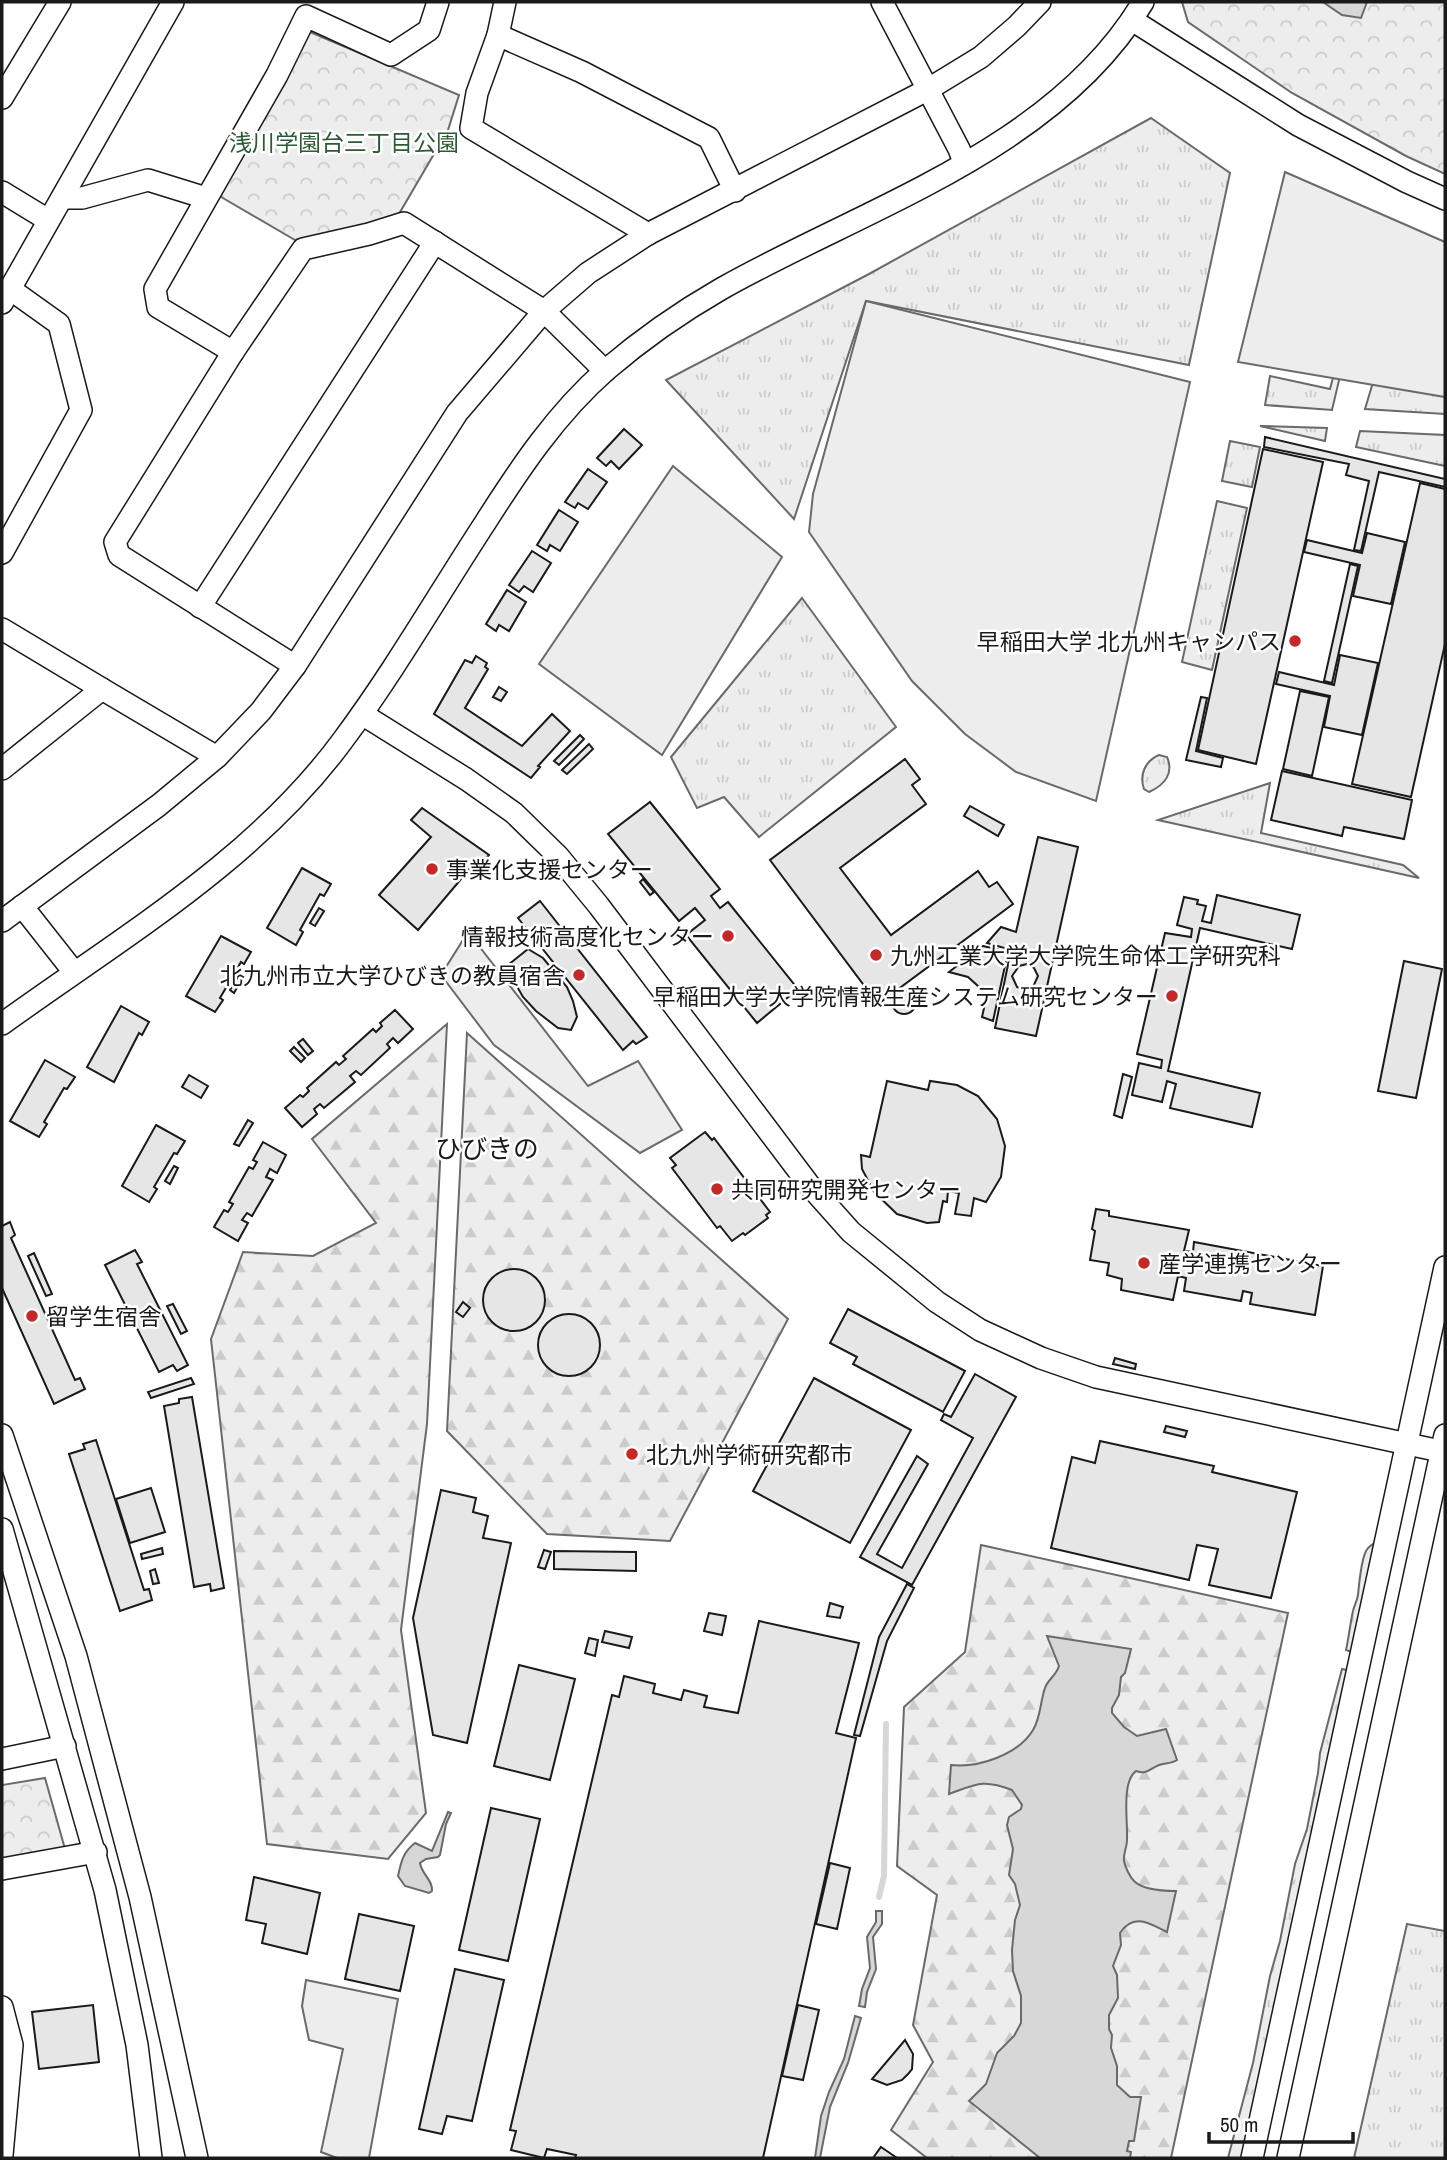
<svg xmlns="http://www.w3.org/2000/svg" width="1447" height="2160" font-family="'Archivo Narrow','Noto Sans JP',sans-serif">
<defs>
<pattern id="grass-tufts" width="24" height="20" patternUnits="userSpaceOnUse" patternTransform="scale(1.75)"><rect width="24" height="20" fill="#ededed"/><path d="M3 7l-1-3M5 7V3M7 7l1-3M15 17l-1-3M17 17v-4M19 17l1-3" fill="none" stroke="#cbcbcb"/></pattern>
<pattern id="forest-firs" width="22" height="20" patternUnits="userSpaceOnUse" patternTransform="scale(1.75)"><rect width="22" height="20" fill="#ededed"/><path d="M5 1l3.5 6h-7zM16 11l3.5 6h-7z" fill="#cbcbcb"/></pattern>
<pattern id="park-crowns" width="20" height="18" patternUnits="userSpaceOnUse" patternTransform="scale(1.75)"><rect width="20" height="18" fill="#ededed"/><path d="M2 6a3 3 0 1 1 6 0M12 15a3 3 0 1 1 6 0" fill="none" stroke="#cbcbcb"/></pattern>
</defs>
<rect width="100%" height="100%" fill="#fff"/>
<!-- grass -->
<g fill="url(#grass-tufts)" stroke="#6a6a6a" stroke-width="2">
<path d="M 1151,118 L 1230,173 L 1189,365 L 866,301 L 794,519 L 666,380 L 869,274 Z"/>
<path d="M 1335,370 L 1341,372 L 1332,410 L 1265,405 L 1270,376 L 1330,389 Z"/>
<path d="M 1374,379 L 1445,393 L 1445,414 L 1365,409 Z"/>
<path d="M 1260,426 L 1327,428 L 1325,441 Z"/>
<path d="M 1360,431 L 1445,435 L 1445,466 L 1356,447 Z"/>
<path d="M 1230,441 L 1260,447 L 1252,487 L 1222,481 Z"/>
<path d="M 1217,501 L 1247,508 L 1212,670 L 1182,662 Z"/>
<path d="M 802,598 L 896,727 L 759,837 L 724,797 L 697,808 L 671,757 Z"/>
<path d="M 1159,755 L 1167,757 C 1174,773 1165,785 1149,792 L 1144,789 C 1139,775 1145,761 1159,755 Z"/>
<path d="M 1270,783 L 1261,833 L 1403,865 L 1419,878 L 1158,820 Z"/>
<path d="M 1373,1544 L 1380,1544 L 1355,1653 L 1346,1650 C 1349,1637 1350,1624 1353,1611 C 1354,1606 1357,1601 1358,1595 C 1359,1584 1361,1561 1366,1551 C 1368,1547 1369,1547 1373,1544 Z"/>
<path d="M 1342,1669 L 1352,1671 L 1242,2158 L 1228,2158 L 1253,2063 L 1270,1976 L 1280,1941 L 1295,1864 L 1307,1829 L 1318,1773 L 1320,1753 Z"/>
<path d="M 1407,1924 L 1445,1931 L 1445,2158 L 1354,2158 Z"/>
</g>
<!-- forest -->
<g fill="url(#forest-firs)" stroke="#6a6a6a" stroke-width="2">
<path d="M 447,1024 L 427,1424 L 401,1630 L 426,1813 L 388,1859 L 267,1844 L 211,1339 L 243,1252 L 313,1256 L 376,1223 L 312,1139 Z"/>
<path d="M 467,1033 L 788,1319 L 670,1541 L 547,1534 L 447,1431 Z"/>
<path d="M 981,1545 L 1288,1613 L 1171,2158 L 927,2158 L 891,2130 L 933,2062 L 913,2025 L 937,1895 L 897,1866 L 904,1707 L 965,1652 Z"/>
</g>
<!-- park -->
<g fill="url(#park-crowns)" stroke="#6a6a6a" stroke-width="2">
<path d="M 1182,2 L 1445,2 L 1445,174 L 1406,156 L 1292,93 L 1188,22 Z"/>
<path d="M 310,32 L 459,95 L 448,130 L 396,219 L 295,240 L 216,194 Z"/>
<path d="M 45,1778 L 65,1849 L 2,1860 L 2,1785 Z"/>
</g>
<!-- built -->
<g fill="#ededed" stroke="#6a6a6a" stroke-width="2">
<path d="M 1285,172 L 1445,242 L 1445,397 L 1238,362 Z"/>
<path d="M 866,301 L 1190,382 L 1096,801 L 1016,772 L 965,734 L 912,681 L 809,532 L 813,494 Z"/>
<path d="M 673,466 L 782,557 L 662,755 L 539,664 Z"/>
<path d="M 468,932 L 588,1086 L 638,1061 L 682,1130 L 640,1153 L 494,1045 L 441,975 Z"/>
<path d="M 306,1980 L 398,1999 L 369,2158 L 337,2158 L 321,2152 L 343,2049 L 309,2040 L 302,2006 Z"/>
</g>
<!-- water -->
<g fill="#d7d7d7" stroke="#6a6a6a" stroke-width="2">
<path d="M 1323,2 L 1367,2 L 1361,18 L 1342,15 Z"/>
<path d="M 1047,1636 L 1131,1649 L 1125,1673 L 1121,1677 L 1119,1695 L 1112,1708 L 1112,1713 L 1124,1727 L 1137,1736 L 1166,1729 L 1177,1760 C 1171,1764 1165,1763 1159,1765 C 1149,1769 1147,1775 1136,1771 C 1121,1782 1128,1822 1127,1840 C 1127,1847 1123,1854 1124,1861 C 1125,1867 1130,1877 1134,1881 C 1143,1890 1165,1891 1176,1891 L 1167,1932 C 1150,1924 1134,1912 1120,1933 L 1121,1945 L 1113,1966 L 1117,1975 L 1118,1998 L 1109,2015 L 1109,2029 L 1112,2035 L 1111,2048 L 1117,2066 L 1117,2085 L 1130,2097 L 1141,2097 L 1134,2141 L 1129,2141 L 1127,2151 L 1131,2152 L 1130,2158 L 1040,2158 L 969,2101 L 986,2084 L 997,2053 L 1014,2036 L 1021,2023 L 1021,1996 L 1013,1971 L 1012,1950 L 1015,1920 L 1020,1905 L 1015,1884 L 1009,1875 L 1013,1849 L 1007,1825 L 1009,1817 L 1021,1809 L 1022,1805 L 1012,1790 C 983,1779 977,1784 949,1794 L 951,1765 C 978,1768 1018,1755 1033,1730 C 1041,1717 1040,1702 1045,1688 C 1048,1679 1056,1676 1059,1666 Z"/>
<path d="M 448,1812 L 451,1813 L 446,1824 L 440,1855 L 438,1857 L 426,1859 L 420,1863 C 422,1875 433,1880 432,1891 L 429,1893 L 405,1886 L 398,1876 C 401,1862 403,1852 415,1843 L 432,1851 Z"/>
<path d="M 876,1911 L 882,1911 L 882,1924 L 873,1937 L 876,1969 L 867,1992 L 865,2007 L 859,2006 L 862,1989 L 870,1968 L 867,1937 L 876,1922 Z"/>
<path d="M 855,2016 L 861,2018 L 848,2063 L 830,2107 L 820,2158 L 815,2158 L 821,2116 L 829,2092 L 844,2059 Z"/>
</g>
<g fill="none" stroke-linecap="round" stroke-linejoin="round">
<!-- stream -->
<path stroke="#d7d7d7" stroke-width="6" d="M 879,1897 L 884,1876 L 886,1724"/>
</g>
<!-- building -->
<g fill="#e6e6e6" stroke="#1a1a1a" stroke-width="2" fill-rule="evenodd">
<path d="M 624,429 L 642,445 L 619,469 L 611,461 L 606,466 L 597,458 Z"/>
<path d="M 1265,437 L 1445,479 L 1445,487 L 1379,472 L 1361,551 L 1354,550 L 1369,481 L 1346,475 L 1349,464 L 1264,447 Z"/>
<path d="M 1263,449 L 1323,462 L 1256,764 L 1198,750 Z"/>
<path d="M 588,469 L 607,482 L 588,509 L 578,503 L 575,508 L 565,502 Z"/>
<path d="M 1420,483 L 1445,489 L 1445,644 L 1411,797 L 1352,784 Z"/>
<path d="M 559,510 L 578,522 L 560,551 L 550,545 L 547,551 L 537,545 Z"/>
<path d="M 1367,533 L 1405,542 L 1391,604 L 1353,596 L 1360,565 L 1304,552 L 1307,540 L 1362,553 Z"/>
<path d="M 532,551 L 551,563 L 533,592 L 524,586 L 519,592 L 509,585 Z"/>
<path d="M 1350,564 L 1358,566 L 1332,683 L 1324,681 Z"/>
<path d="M 507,590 L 526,602 L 509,631 L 499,625 L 496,631 L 486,624 Z"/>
<path d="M 1340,655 L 1378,663 L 1362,735 L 1324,727 L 1330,696 L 1276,684 L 1279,672 L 1334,685 Z"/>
<path d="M 476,656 L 487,663 L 485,667 L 488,669 L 465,708 L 522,746 L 552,714 L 570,731 L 538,766 L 540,767 L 531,778 L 434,714 L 465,660 L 472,663 Z"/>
<path d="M 499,687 L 507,692 L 501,701 L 493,697 Z"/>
<path d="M 1300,691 L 1329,697 L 1312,776 L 1283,769 Z"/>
<path d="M 1201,697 L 1207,698 L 1196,751 L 1223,758 L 1221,767 L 1186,760 Z"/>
<path d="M 580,735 L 584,739 L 559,765 L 554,761 Z"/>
<path d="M 589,744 L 593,749 L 567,774 L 562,770 Z"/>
<path d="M 905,759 L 920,779 L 912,785 L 926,804 L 840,868 L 891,935 L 978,871 L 989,887 L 997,882 L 1013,904 L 878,1004 L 770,860 Z"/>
<path d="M 1282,771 L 1412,800 L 1404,839 L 1344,827 L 1342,836 L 1271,820 Z"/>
<path d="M 650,802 L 720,889 L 711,896 L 720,908 L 728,902 L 798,989 L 757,1023 L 686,935 L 705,920 L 695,908 L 679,921 L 608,834 Z"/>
<path d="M 970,806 L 1004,825 L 998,836 L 964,816 Z"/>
<path d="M 422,808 L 489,855 L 477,869 L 472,866 L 418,930 L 379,895 L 431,837 L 411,820 Z"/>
<path d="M 1038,837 L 1078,847 L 1036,1036 L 995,1028 L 1011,950 L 987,943 L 1001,927 L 1016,932 ZM 1027,964 L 1034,968 L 1038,976 L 1033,987 L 1025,990 L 1017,987 L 1012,976 L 1019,966 Z"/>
<path d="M 302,868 L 331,884 L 324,896 L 320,894 L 300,930 L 303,932 L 296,945 L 267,928 Z"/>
<path d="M 643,879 L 654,892 L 650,895 L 640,882 Z"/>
<path d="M 1217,895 L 1300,915 L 1292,949 L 1200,928 L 1168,1071 L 1260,1093 L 1252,1127 L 1170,1108 L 1176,1084 L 1167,1081 L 1162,1102 L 1132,1095 L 1139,1063 L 1161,1068 L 1162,1060 L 1137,1054 L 1165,933 L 1191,937 L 1192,929 L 1177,925 L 1184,897 L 1198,900 L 1197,904 L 1206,906 L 1202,921 L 1211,923 Z"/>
<path d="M 540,901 L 647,1037 L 636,1044 L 633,1041 L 623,1050 L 518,918 Z"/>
<path d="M 319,908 L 324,911 L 315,926 L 310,923 Z"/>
<path d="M 221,936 L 251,952 L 244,964 L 241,962 L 220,998 L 223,1000 L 215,1012 L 186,996 Z"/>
<path d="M 983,946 L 1008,952 L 993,1021 L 982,1017 L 986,999 L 979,987 L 968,977 L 949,972 Z"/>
<path d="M 528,949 L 543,958 L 567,987 L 573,1001 L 577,1017 L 571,1030 L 558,1028 L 536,1011 L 523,997 L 515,983 L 508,965 Z"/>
<path d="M 1404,961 L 1442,969 L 1416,1098 L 1378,1091 Z"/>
<path d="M 239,975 L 243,977 L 234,993 L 230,990 Z"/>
<circle cx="904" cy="1002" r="12"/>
<path d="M 121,1006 L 149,1022 L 142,1035 L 139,1033 L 114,1082 L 87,1067 Z"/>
<path d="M 395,1010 L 413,1029 L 398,1043 L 393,1038 L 387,1044 L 390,1048 L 361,1075 L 356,1071 L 350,1076 L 355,1082 L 324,1108 L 320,1104 L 314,1109 L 317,1114 L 302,1127 L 285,1108 L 300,1095 L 303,1097 L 309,1091 L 307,1088 L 336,1062 L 339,1065 L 346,1059 L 343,1056 L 373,1029 L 376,1032 L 382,1026 L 380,1023 Z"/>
<path d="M 303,1039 L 313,1051 L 308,1055 L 298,1043 Z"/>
<path d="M 294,1047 L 305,1058 L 301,1062 L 290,1051 Z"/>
<path d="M 45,1060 L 75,1077 L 67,1089 L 64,1088 L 44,1122 L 47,1124 L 39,1137 L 10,1121 Z"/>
<path d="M 1123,1074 L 1132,1077 L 1122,1118 L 1114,1115 Z"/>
<path d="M 189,1075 L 208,1086 L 201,1098 L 182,1087 Z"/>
<path d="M 887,1081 L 928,1090 L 930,1081 L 957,1085 L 978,1096 L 997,1119 L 1005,1146 L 1001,1177 L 986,1202 L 974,1198 L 971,1216 L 955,1214 L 959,1193 L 948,1191 L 947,1202 L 943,1201 L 939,1222 L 927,1223 L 897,1214 L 874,1192 L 862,1169 L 861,1155 L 870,1157 Z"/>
<path d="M 248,1120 L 253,1123 L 239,1146 L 234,1144 Z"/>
<path d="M 156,1125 L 185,1141 L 177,1154 L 174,1153 L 154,1187 L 157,1189 L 149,1202 L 122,1186 Z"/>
<path d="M 705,1132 L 712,1140 L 714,1138 L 770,1212 L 766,1215 L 768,1218 L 745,1235 L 743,1233 L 732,1241 L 720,1226 L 717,1228 L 672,1168 L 676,1165 L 670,1158 Z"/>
<path d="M 263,1142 L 286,1155 L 277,1173 L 270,1169 L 266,1177 L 273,1180 L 252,1216 L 247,1213 L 242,1220 L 248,1223 L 238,1241 L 214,1227 L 224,1210 L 228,1212 L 233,1204 L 229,1202 L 249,1167 L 253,1169 L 257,1162 L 253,1160 Z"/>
<path d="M 174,1166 L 178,1168 L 170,1184 L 165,1181 Z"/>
<path d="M 1096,1209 L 1109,1211 L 1109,1216 L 1189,1230 L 1184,1251 L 1193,1252 L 1194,1242 L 1323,1266 L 1315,1315 L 1250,1304 L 1252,1293 L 1243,1291 L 1241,1301 L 1184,1291 L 1186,1278 L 1178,1276 L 1173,1300 L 1121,1290 L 1122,1279 L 1107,1275 L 1109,1263 L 1090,1260 L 1095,1231 L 1092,1229 Z"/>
<path d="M 10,1222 L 15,1235 L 11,1238 L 75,1380 L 80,1378 L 85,1389 L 54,1404 L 2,1288 L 2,1226 Z"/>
<path d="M 135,1250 L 142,1262 L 137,1264 L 188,1365 L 177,1371 L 173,1365 L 159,1372 L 105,1265 Z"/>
<path d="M 34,1253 L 52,1294 L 46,1296 L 28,1256 Z"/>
<circle cx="514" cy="1300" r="31"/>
<path d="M 463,1302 L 470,1308 L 463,1317 L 456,1312 Z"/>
<path d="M 173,1304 L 187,1331 L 181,1334 L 167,1306 Z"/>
<path d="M 848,1309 L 965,1371 L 943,1412 L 853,1364 L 857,1357 L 830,1343 Z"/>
<circle cx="569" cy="1345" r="31"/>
<path d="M 1115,1358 L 1136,1364 L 1135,1369 L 1113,1364 Z"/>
<path d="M 975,1374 L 1016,1397 L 912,1585 L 860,1557 L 917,1456 L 928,1464 L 877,1554 L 902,1568 L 973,1438 L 941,1420 L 944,1414 L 951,1417 Z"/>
<path d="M 191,1378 L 194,1384 L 151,1398 L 148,1392 Z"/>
<path d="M 814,1378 L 911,1430 L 850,1543 L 753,1491 Z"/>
<path d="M 192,1397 L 224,1588 L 211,1591 L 210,1584 L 194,1587 L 164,1406 L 179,1403 L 179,1399 Z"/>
<path d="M 1166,1426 L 1187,1431 L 1185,1437 L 1164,1432 Z"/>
<path d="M 96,1440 L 144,1590 L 149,1589 L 152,1600 L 120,1611 L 69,1454 L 85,1449 L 83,1444 Z"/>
<path d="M 1100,1441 L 1214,1466 L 1212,1472 L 1297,1492 L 1271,1598 L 1209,1585 L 1218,1549 L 1197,1545 L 1189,1580 L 1051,1548 L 1072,1457 L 1095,1463 Z"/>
<path d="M 151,1488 L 165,1532 L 130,1543 L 116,1499 Z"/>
<path d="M 441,1490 L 476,1498 L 473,1512 L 488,1516 L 483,1538 L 511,1543 L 467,1743 L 433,1735 L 413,1618 Z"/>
<path d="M 162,1548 L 163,1554 L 142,1559 L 141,1554 Z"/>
<path d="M 544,1550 L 551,1552 L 545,1569 L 538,1567 Z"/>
<path d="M 554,1551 L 636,1552 L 636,1571 L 554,1569 Z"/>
<path d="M 155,1569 L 159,1583 L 153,1584 L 150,1571 Z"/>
<path d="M 907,1584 L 914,1588 L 887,1641 L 860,1736 L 854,1735 L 879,1637 Z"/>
<path d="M 830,1603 L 843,1607 L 840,1618 L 827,1616 Z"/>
<path d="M 709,1613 L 726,1616 L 722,1635 L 704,1631 Z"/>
<path d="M 759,1621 L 859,1643 L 836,1733 L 856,1738 L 763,2158 L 575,2158 L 576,2155 L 547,2149 L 544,2158 L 511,2150 L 516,2131 L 510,2130 L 612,1695 L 619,1697 L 624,1676 L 655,1684 L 653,1693 L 681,1700 L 684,1690 L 707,1696 L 704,1707 L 738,1713 Z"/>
<path d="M 605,1631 L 632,1637 L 629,1648 L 602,1642 Z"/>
<path d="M 589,1638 L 598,1640 L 595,1656 L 585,1653 Z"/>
<path d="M 519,1665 L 575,1679 L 550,1780 L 494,1766 Z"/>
<path d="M 491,1808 L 540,1819 L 508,1961 L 459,1950 Z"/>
<path d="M 830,1863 L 850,1868 L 837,1929 L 816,1924 Z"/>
<path d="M 254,1877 L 320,1893 L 307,1954 L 262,1943 L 266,1924 L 246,1920 Z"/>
<path d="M 359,1914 L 414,1926 L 400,1991 L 345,1979 Z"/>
<path d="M 455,1969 L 504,1980 L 472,2121 L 447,2116 L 442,2134 L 419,2129 Z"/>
<path d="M 93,2005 L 99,2062 L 39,2069 L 32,2012 Z"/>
<path d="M 798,2005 L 819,2010 L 803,2080 L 782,2076 Z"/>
<path d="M 905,2040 L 913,2054 L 912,2069 L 908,2074 L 902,2080 L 887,2085 L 872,2079 Z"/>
<path d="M 881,2147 L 897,2158 L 873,2158 Z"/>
</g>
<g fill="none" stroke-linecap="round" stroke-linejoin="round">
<!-- minor casing -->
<g stroke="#1a1a1a" stroke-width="24">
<g id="minor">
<path d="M 505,2 L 498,35 L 477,93 L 471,128 L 648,234"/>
<path d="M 882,2 L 959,149 L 964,162"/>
<path d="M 1132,20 L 1298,125 L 1407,182 L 1445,199"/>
<path d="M 498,35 L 582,72 L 709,138 L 735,191"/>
<path d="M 2,98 L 60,2"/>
<path d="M 2,192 L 48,220"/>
<path d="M 62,198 L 82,198 L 148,180 L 206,198"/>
<path d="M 2,303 L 173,2"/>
<path d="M 233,352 L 158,307 L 155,289 L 277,75 L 306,16 L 391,55 L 429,30 L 438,2"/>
<path d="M 2,553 L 81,410 L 59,324 L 10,289"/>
<path d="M 200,607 L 435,242"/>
<path d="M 2,629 L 102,689"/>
<path d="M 295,666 L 119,555 L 115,542 L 233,352 L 303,249 L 369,234 L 404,223 L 544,311 L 605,371"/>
<path d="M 362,714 L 466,779 L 514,813 L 558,856 L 599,906 L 810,1186 L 851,1232 L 937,1302 L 980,1330 L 1041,1358 L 1096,1377 L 1445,1452"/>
<path d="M 2,769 L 102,689 L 217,757"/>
<path d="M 22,906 L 74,972"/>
<path d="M 2,921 L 159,805 L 217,757 L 261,711 L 295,666 L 457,413 L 544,311 L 588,273 L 648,234 L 927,90 L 981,57 L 1017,26 L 1040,2"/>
<path d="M 2,1024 C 121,938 255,860 343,740 C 395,670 438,595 485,523 C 520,468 556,414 606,370 C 641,340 681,312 721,289 C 864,208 1055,150 1143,2"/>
<path d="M 2,1435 L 76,1656 L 140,1897 L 197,2158"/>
<path d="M 2,1529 L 105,1890 L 137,2045 L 151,2158"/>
<path d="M 2,1759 L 65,1746"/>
<path d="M 2,1869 L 96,1852"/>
<path d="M 2,2007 L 12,2045 L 2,2155"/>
<path d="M 1252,2158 L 1445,1267"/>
<path d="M 1288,2158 L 1445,1435"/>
</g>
</g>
<!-- minor -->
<use href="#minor" stroke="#fff" stroke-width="21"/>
</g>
<!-- markers -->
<g fill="#c62828" stroke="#fff" stroke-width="2.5">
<circle cx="1295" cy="641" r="7"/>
<circle cx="432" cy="869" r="7"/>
<circle cx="728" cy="936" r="7"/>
<circle cx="876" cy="955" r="7"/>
<circle cx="579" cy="975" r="7"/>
<circle cx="1172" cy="996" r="7"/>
<circle cx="717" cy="1189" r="7"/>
<circle cx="1144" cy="1263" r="7"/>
<circle cx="32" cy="1316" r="7"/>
<circle cx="632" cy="1454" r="7"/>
</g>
<g text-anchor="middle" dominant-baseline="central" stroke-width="5" stroke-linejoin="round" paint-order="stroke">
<!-- park labels -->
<g font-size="23" fill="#2b5a34" stroke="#fff">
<text x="344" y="142">浅川学園台三丁目公園</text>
</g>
<!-- poi labels -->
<g font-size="23" fill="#1a1a1a" stroke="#fff" text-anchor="start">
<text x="1281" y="641" text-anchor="end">早稲田大学 北九州キャンパス</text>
<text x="446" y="869">事業化支援センター</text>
<text x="714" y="936" text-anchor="end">情報技術高度化センター</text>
<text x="890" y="955">九州工業大学大学院生命体工学研究科</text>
<text x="565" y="975" text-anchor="end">北九州市立大学ひびきの教員宿舎</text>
<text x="1158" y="996" text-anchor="end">早稲田大学大学院情報生産システム研究センター</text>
<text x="731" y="1189">共同研究開発センター</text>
<text x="1158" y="1263">産学連携センター</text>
<text x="46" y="1316">留学生宿舎</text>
<text x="646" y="1454">北九州学術研究都市</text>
</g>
<!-- quarter labels -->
<g font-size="26" fill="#1a1a1a" stroke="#fff">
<text x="487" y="1148">ひびきの</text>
</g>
</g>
<!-- border -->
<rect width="1447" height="2160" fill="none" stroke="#1a1a1a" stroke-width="7"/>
<!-- scale -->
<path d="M1209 2132v10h144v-10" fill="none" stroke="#1a1a1a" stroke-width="3.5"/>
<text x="1220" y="2132" font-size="21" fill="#1a1a1a" stroke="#ffffff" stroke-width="5" paint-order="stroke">50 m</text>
</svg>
